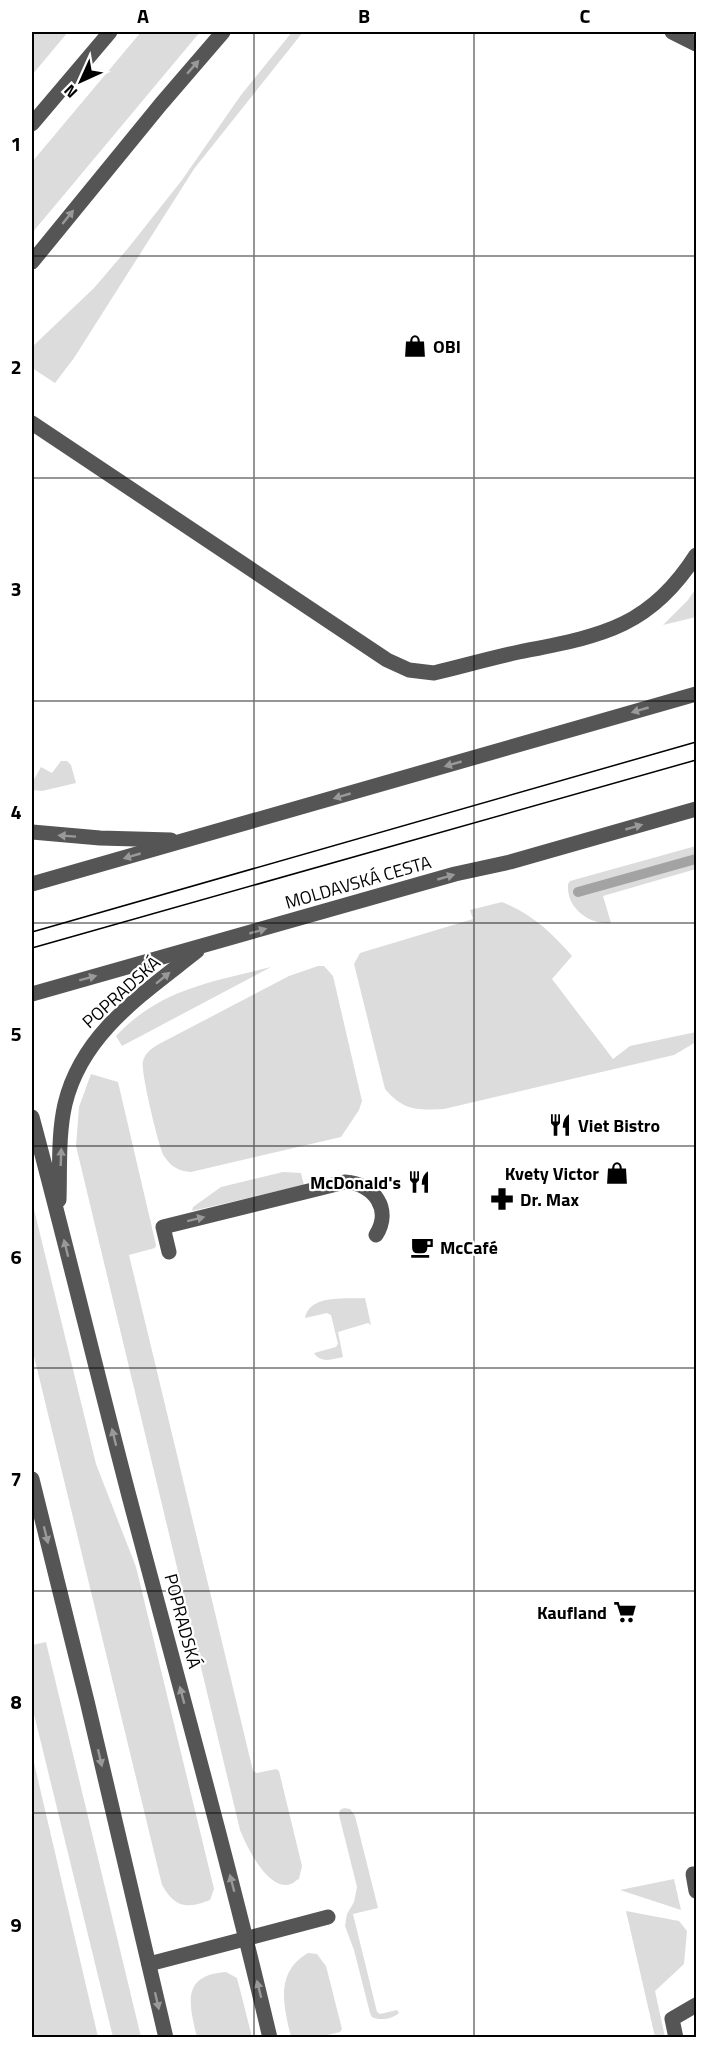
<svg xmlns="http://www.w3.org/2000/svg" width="728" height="2069" font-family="'Titillium Web',sans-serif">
<rect width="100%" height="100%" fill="#fff"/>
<!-- green -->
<g fill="#dcdcdc">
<path d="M 32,32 L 68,32 L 32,75 Z"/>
<path d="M 141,32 L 200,32 L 32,233 L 32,162 Z"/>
<path d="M 292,32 L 303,32 L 194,169 L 74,358 L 55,383 L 32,368 L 32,347 L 94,288 L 129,247 L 182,180 L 241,95 Z"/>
<path d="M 696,588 L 696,617 L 663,625 L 688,600 Z"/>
<path d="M 61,761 L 67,761 L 71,765 L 76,783 L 42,791 L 32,790 L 32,783 L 41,767 L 52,773 Z"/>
<path d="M 696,846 L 696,869 L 603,896 L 611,923 C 589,925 566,908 568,884 L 570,881 Z"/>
<path d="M 502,902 C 532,914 551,932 572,956 L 552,979 L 613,1059 L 630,1046 L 696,1032 L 696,1042 L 674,1055 L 444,1109 C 416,1110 404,1111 385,1089 L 354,964 L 360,953 L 473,919 L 470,910 Z"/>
<path d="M 318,966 L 324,966 L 333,976 L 362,1101 L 359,1110 L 341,1137 L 191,1172 C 179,1171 171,1167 164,1156 C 159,1148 140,1070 143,1061 C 145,1053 152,1048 159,1044 L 289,976 Z"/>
<path d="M 271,967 L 122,1046 L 116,1036 C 160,989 211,982 271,967 Z"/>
<path d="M 91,1074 L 118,1082 L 156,1245 L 155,1248 L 129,1255 L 253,1771 L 257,1773 L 276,1769 L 279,1771 L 302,1866 L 299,1879 C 296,1880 294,1883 291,1884 C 268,1892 246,1845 240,1830 L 76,1146 L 79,1107 Z"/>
<path d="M 283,1172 L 301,1173 L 304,1185 L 192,1211 L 193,1207 L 221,1187 Z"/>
<path d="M 32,1201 L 96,1464 L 136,1567 L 214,1889 L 210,1900 C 187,1909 175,1908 162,1885 L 32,1348 Z"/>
<path d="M 365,1298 L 371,1325 L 368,1323 L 338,1332 L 343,1357 C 333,1359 321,1364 314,1353 L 336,1347 L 338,1344 L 331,1315 L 327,1313 L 305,1318 C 309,1294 346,1299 365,1298 Z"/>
<path d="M 46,1642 L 141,2037 L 113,2037 L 32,1706 L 32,1645 Z"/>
<path d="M 32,1754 L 98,2037 L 32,2037 Z"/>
<path d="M 344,1808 L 350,1809 L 355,1816 L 378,1908 L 353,1914 L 377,2012 L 380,2014 L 397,2010 L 399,2013 C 393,2019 379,2021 372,2017 L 370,2013 L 354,1950 L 345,1926 L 347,1914 L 354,1902 L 357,1887 L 339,1815 L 340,1810 Z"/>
<path d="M 674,1879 L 681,1910 L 620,1890 Z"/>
<path d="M 626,1911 L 679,1921 L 687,1931 L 684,1964 L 655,1991 L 665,2037 L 655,2037 Z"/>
<path d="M 308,1953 L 317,1954 L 326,1966 L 342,2029 L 340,2032 L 319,2037 L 291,2037 C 284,2007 274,1973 308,1953 Z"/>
<path d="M 226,1972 L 237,1978 L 252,2037 L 197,2037 C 189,2004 181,1975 226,1972 Z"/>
</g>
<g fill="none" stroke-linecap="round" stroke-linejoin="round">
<!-- stream -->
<path stroke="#a3a3a3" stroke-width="10" d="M 578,892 L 696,859"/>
<!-- minor -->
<g stroke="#555" stroke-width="15">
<path d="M 672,32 L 696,44"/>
<path d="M 32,124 L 110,32"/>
<path d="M 32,262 L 161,104 L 223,32"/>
<path d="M 32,423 L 387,660 L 409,670 L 434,673 C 463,666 491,658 519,652 C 599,636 649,629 696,555"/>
<path d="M 32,832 L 100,838 L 171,840"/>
<path d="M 32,884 L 696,694"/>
<path d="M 32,994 L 455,874 L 510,862 L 696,809"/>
<path d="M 32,1117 C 66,1243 96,1370 129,1496 C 177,1677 227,1856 270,2038"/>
<path d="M 59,1200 C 60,1169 58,1134 65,1104 C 82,1033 143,994 197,951"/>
<path d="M 169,1252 L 163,1227 L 345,1182 C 375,1184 392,1210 376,1235"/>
<path d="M 32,1479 L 87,1701 L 166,2038"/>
<path d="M 693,1874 L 696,1891"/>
<path d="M 149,1964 L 328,1917"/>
<path d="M 676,2038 L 672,2019 L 696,2005"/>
</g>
<!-- tram -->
<g stroke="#000" stroke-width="1.5">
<path d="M 32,932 L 696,742"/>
<path d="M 32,948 L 696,760"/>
</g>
</g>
<!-- one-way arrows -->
<defs><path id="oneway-solid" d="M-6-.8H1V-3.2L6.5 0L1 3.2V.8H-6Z" transform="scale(1.5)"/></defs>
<g fill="#999">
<use href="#oneway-solid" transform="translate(193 67) rotate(-49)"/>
<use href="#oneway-solid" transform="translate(68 217) rotate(-51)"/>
<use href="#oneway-solid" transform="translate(640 710) rotate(164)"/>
<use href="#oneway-solid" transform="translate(453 764) rotate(164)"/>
<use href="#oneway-solid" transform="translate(342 796) rotate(164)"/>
<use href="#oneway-solid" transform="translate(634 827) rotate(-16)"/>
<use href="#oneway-solid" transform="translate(67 836) rotate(-176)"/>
<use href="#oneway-solid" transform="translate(132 856) rotate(164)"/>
<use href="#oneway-solid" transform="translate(446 877) rotate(-16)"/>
<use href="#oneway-solid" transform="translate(258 931) rotate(-16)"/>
<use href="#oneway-solid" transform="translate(88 978) rotate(-15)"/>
<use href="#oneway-solid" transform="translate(163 978) rotate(-39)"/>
<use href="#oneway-solid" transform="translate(61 1157) rotate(-88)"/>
<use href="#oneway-solid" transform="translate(196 1219) rotate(-14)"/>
<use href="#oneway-solid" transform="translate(66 1248) rotate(-104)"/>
<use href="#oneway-solid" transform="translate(114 1437) rotate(-104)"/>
<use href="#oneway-solid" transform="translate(46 1535) rotate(76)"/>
<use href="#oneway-solid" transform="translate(182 1695) rotate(-105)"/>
<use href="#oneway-solid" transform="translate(100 1758) rotate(77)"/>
<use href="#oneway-solid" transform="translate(232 1883) rotate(-105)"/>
<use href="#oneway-solid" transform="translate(259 1989) rotate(-104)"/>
<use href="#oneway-solid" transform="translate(157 2001) rotate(77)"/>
</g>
<!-- grid -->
<path fill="none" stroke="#000" stroke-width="1.5" stroke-opacity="0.55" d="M 254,32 L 254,2038M 474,32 L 474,2038M 32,256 L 696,256M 32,478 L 696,478M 32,701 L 696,701M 32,923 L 696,923M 32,1146 L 696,1146M 32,1368 L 696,1368M 32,1591 L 696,1591M 32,1813 L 696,1813"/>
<!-- icons -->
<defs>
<g id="shop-bare" transform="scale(1.8)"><path d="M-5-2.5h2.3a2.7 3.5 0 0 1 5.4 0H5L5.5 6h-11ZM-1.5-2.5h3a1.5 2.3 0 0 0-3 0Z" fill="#000" stroke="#fff" stroke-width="2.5" paint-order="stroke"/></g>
<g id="restaurant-bare" transform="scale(1.8)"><path d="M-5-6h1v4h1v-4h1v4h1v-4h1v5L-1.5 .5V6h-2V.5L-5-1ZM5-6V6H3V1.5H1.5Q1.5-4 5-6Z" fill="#000" stroke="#fff" stroke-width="2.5" paint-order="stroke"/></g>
<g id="pharmacy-bare" transform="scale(1.8)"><path d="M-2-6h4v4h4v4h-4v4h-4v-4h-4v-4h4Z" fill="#000" stroke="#fff" stroke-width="2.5" paint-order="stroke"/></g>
<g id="cafe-bare" transform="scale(1.8)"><path d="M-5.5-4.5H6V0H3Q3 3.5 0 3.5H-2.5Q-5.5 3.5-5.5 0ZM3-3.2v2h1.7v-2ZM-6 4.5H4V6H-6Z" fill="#000" stroke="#fff" stroke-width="2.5" paint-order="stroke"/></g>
<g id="supermarket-bare" transform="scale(1.8)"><path d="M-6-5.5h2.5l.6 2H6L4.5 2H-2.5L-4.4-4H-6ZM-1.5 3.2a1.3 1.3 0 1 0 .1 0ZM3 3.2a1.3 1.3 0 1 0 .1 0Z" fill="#000" stroke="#fff" stroke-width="2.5" paint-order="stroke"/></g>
</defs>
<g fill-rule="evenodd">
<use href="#shop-bare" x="415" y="346"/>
<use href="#restaurant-bare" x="560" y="1125"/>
<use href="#shop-bare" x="617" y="1173"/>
<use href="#restaurant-bare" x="419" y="1182"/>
<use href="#pharmacy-bare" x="502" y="1199"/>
<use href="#cafe-bare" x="422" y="1247"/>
<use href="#supermarket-bare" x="625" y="1612"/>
</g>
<g text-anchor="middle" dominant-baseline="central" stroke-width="4.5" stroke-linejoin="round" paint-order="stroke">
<!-- poi labels -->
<g font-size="18" font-weight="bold" fill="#000" stroke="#fff" text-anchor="start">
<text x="433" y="346">OBI</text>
<text x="578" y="1125">Viet Bistro</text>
<text x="599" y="1173" text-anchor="end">Kvety Victor</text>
<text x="401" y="1182" text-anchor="end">McDonald's</text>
<text x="520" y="1199">Dr. Max</text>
<text x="440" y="1247">McCafé</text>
<text x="607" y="1612" text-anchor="end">Kaufland</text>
</g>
<!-- street labels -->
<g font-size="18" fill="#000" stroke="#fff">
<text transform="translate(358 882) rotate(-16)">MOLDAVSKÁ CESTA</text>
<text transform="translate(121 992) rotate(-42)">POPRADSKÁ</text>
<text transform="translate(183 1621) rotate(75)">POPRADSKÁ</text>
</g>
</g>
<!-- border -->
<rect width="728" height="2069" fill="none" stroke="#ffffff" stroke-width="66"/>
<!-- north arrow -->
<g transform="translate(81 81) rotate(225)" stroke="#ffffff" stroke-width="4.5" paint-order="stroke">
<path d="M0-4.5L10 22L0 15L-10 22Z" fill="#000000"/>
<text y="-9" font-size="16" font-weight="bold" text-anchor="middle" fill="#000000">N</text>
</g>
<rect x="33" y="33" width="662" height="2003" fill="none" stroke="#000" stroke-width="2"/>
<g font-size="20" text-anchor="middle" font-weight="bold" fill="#000">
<text x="143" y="23">A</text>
<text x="364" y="23">B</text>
<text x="585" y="23">C</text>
<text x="16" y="151">1</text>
<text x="16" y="374">2</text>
<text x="16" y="596">3</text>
<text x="16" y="819">4</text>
<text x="16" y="1041">5</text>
<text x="16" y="1264">6</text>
<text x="16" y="1486">7</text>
<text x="16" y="1709">8</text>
<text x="16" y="1932">9</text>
</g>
</svg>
